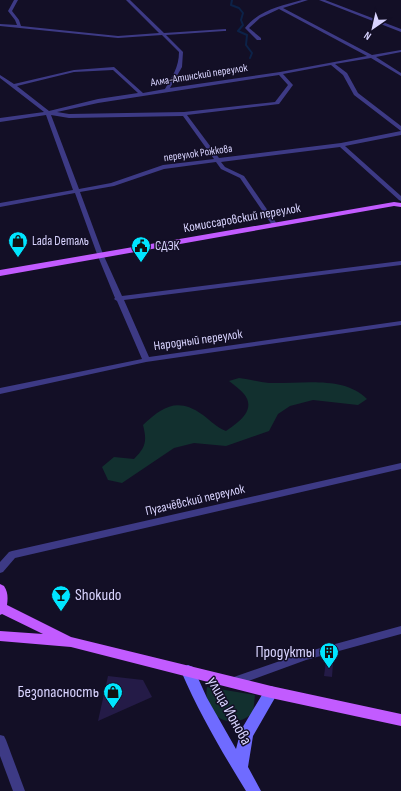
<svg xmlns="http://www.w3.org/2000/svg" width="401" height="791" font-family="'Sofia Sans Condensed',sans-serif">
<rect width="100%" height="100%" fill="#130f26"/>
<!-- green -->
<g fill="#12302f">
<path d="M 239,378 C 249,379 259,382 269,383 C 300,384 344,375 367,399 L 358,405 L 313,400 L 290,406 L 278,414 L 269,431 L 226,446 L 194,443 L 174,448 L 122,483 L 108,480 L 102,467 L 114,457 L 134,459 C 146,447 147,441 143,425 C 163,406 178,397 203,415 C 211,421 216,427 226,431 C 238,423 257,410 244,394 C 240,389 234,385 229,381 Z"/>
<path d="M 207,687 L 255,695 L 253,713 C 230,733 202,715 207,687 Z"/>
</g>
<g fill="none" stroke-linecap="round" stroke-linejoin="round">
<!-- stream -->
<path stroke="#0c2248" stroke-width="2" d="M 232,0 L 231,5 L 239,8 L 243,13 L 241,20 L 243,25 L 238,31 L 247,35 L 246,45 L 252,53 L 250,58"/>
</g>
<!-- building -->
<g fill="#241b47">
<path d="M 326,661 L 333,663 L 332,677 L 324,676 Z"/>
<path d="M 108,676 L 143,680 L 152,697 L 98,721 Z"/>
</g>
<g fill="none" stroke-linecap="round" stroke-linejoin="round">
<!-- minor -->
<g fill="#3d3a85" fill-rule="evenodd">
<path d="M 14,0 L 18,0 L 12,11 L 19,20 L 21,26 L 118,36 L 159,33 L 126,0 L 130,0 L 164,33 L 226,29 L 226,31 L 224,31 L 166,35 L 183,52 L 182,67 L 170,88 L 280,72 L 367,56 L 279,9 L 260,18 L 249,28 L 261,38 L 261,40 L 257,40 L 245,28 C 259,10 281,6 302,0 L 308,0 L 283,8 L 372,55 L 401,50 L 401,52 L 376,57 L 401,73 L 401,76 L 371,58 L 335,64 L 347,73 L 358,93 L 401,126 L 401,131 L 354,95 L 343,75 L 331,65 L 283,74 L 293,85 L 279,104 L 187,115 L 219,158 L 341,143 L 401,131 L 401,135 L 345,146 L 401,196 L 401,201 L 399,200 L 340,147 L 221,162 L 225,167 L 244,176 L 277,224 L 274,226 L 272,225 L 240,178 L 221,169 L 216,162 L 164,169 L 114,186 L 80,192 L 103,254 L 122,296 L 401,261 L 401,265 L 124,300 L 149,357 L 401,321 L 401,325 L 146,362 L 0,394 L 0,388 L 142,359 L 117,301 L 114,299 L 115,298 L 97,254 L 75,193 L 0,207 L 0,203 L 73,190 L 46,115 L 0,122 L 0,118 L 44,112 L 0,78 L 0,75 L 14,84 L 74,70 L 114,67 L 143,93 L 165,89 C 172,77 179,67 179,52 L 162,35 L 118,38 L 0,26 L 0,24 L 17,25 L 15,20 L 8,11 ZM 113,70 L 138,93 L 98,99 L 49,111 L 17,86 L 74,72 ZM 279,75 L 288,85 L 275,102 L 184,112 L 69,114 L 57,112 L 98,103 ZM 51,115 L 69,118 L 183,116 L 214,159 L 163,165 L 111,183 L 79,189 Z"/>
<path d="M 319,0 L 325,0 L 401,29 L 401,32 Z"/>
<path d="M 401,463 L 401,469 L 15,558 L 3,572 L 0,573 L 0,562 L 9,552 L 12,551 Z"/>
<path d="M 401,626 L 401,634 L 306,660 L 232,687 L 228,685 L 227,682 L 228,679 L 306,652 Z"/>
<path d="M 0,735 L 4,736 L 6,740 L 25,791 L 13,791 L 0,756 Z"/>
</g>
<!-- secondary -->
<path fill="#6f6bff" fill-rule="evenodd" d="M 188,665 L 193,667 L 207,698 L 236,749 L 241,730 L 266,688 L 271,686 L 276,688 L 278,692 L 276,696 L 253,736 L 248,767 L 261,791 L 246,791 C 222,752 199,713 181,671 L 183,667 Z"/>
<!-- primary -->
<g fill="#c25bff" fill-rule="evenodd">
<path d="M 394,202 L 401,203 L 401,207 L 394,206 L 0,276 L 0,270 Z"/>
<path d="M 0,584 L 4,586 C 8,592 8,598 7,605 L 71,637 L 271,686 L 401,714 L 401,726 L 271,698 L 71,647 L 0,641 L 0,631 L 43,634 L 2,614 L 0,615 Z"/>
</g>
</g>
<!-- icons -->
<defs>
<g id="shop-pin" transform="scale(1)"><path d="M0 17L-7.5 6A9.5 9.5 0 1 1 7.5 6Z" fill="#00e5ff" stroke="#130f26"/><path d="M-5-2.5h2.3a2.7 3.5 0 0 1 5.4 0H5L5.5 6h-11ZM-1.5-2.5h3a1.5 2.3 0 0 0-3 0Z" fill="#111"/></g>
<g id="civic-pin" transform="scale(1)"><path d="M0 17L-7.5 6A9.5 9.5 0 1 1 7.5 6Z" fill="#00e5ff" stroke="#130f26"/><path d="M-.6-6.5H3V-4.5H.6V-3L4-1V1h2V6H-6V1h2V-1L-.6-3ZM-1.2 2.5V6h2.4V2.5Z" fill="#111"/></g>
<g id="bar-pin" transform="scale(1)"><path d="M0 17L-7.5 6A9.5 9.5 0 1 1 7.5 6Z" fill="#00e5ff" stroke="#130f26"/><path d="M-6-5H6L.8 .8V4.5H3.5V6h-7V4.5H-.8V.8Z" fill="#111"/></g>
<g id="building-pin" transform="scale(1)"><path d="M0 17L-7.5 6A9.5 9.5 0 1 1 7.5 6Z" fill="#00e5ff" stroke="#130f26"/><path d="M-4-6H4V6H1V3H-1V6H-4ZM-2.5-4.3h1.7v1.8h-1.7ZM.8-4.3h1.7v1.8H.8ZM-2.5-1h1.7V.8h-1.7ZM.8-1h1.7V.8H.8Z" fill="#111"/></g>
</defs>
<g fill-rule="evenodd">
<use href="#shop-pin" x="18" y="241"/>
<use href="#civic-pin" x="141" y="246"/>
<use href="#bar-pin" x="61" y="595"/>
<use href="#building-pin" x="329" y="652"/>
<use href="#shop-pin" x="113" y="692"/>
</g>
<g text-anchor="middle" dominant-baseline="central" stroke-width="3" stroke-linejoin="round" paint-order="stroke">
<!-- far-street labels -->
<g font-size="11" fill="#d9d4ff" stroke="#130f26">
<text transform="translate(199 75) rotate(-9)">Алма-Атинский переулок</text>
<text transform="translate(198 153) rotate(-8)">переулок Рожкова</text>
</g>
<!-- street labels -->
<g font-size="13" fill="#d9d4ff" stroke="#130f26">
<text transform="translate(242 218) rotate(-10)">Комиссаровский переулок</text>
<text transform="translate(198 340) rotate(-8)">Народный переулок</text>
<text transform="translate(195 500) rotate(-13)">Пугачёвский переулок</text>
</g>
<!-- poi labels -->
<g font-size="13" fill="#d9d4ff" stroke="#130f26" text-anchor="start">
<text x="32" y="241">Lada Dеталь</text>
<text x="155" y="246">СДЭК</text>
</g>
<!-- near-poi labels -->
<g font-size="16" fill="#d9d4ff" stroke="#130f26" text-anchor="end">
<text x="75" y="595" text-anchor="start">Shokudo</text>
<text x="315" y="652">Продукты</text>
<text x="99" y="692">Безопасность</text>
</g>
<!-- near-street labels -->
<g font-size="16" fill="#d9d4ff" stroke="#130f26">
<text transform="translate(229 711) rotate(61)">улица Ионова</text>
</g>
</g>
<!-- north arrow -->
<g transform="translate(373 28) rotate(214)" stroke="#130f26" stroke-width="3" paint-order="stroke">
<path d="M0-3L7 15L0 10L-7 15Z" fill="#d9d4ff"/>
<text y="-6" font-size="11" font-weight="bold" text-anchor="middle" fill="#d9d4ff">N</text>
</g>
</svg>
